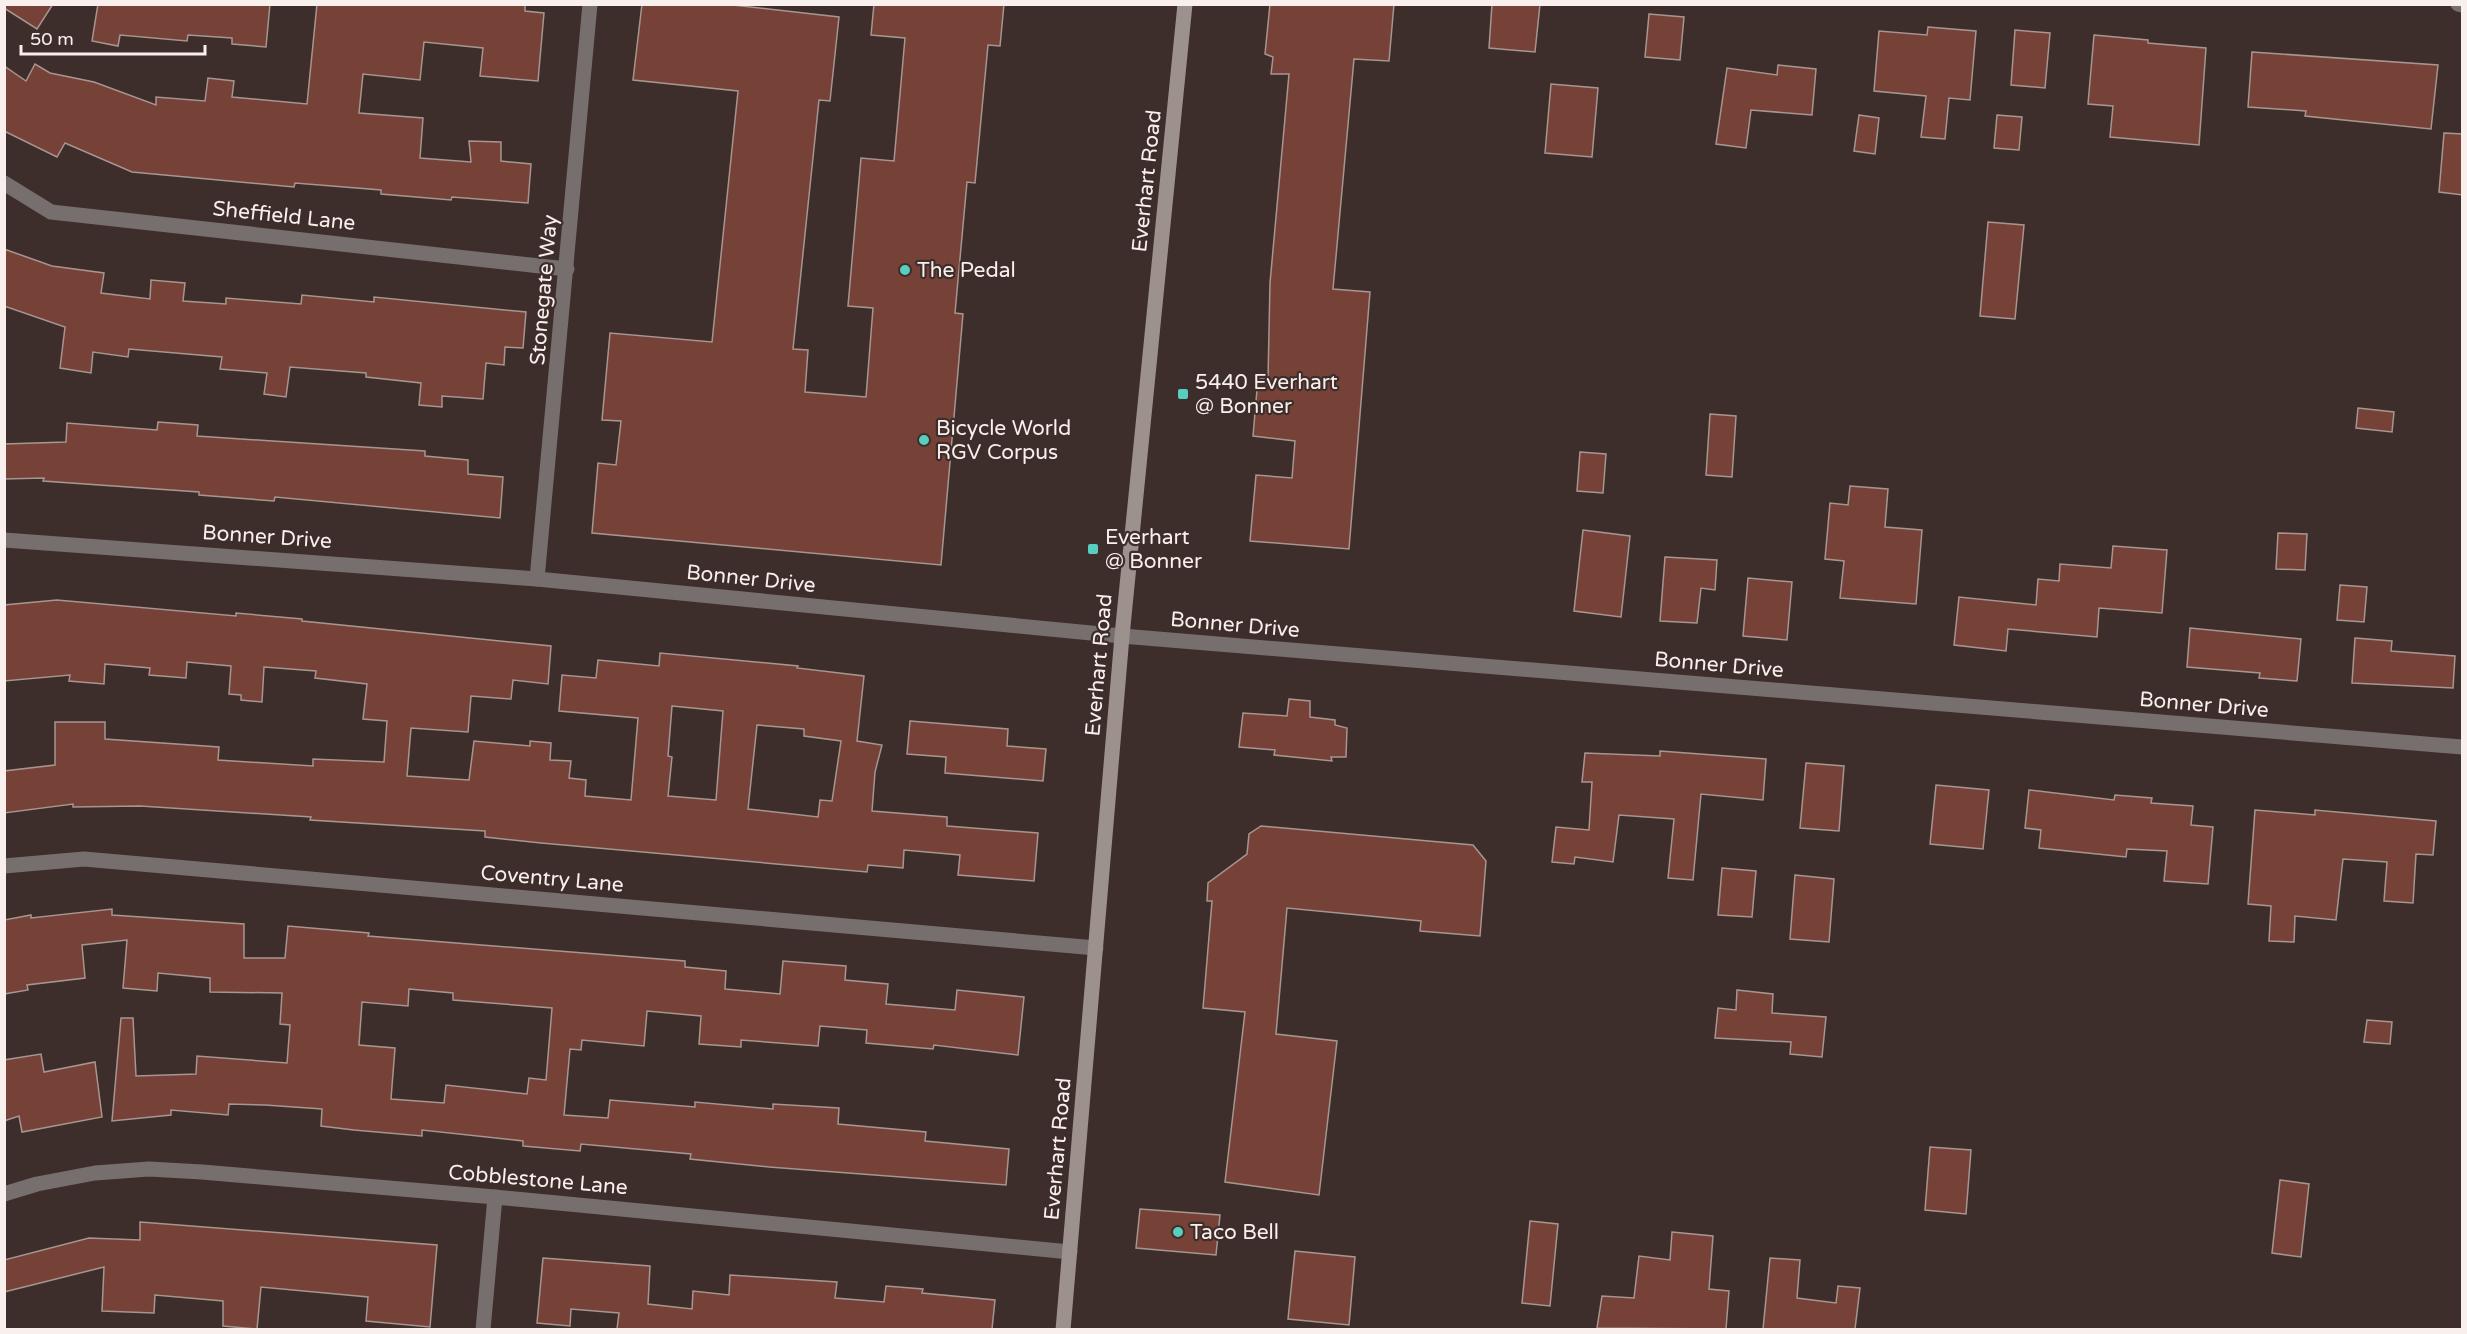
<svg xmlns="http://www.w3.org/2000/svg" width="2467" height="1334" font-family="'Varela Round',sans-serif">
<rect width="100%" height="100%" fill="#3d2e2b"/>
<!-- building -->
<g fill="#764237" stroke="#a79591" stroke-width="1.5" fill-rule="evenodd">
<path d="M 4,4 L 53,4 L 37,29 L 4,8 Z"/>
<path d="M 98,4 L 270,4 L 266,47 L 232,44 L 232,38 L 188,35 L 187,41 L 120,35 L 118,46 L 92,41 Z"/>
<path d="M 317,4 L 525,4 L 525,11 L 544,13 L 538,81 L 480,76 L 483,48 L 424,42 L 420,80 L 363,74 L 359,113 L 423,118 L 420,158 L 471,162 L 469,141 L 501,142 L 501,161 L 531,164 L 528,203 L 452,197 L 451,200 L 381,194 L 381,190 L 295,183 L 294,187 L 132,172 L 65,143 L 57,157 L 4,131 L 4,66 L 26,81 L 35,64 L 50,73 L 94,82 L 156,105 L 156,97 L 205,101 L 208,78 L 234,81 L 232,97 L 307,104 Z"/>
<path d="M 642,4 L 724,4 L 839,17 L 830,101 L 819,100 L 793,349 L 808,350 L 805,392 L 866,397 L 873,308 L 848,306 L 861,158 L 894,161 L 905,38 L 871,35 L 874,4 L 1004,4 L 1000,46 L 988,45 L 975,183 L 967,182 L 955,313 L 963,314 L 941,565 L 592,533 L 598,463 L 616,465 L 621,421 L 602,420 L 610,333 L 712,342 L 738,91 L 633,80 Z"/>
<path d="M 1270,4 L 1394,4 L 1389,61 L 1354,59 L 1333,289 L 1370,292 L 1349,549 L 1250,541 L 1256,475 L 1292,478 L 1295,441 L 1253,436 L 1258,378 L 1268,379 L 1270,283 L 1289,74 L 1271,74 L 1273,57 L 1265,54 Z"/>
<path d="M 1492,4 L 1540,4 L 1535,52 L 1489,48 Z"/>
<path d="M 1649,14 L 1684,17 L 1680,60 L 1645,57 Z"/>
<path d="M 1928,27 L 1976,31 L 1970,100 L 1949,98 L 1945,139 L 1921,137 L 1926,96 L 1874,91 L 1879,31 L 1927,35 Z"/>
<path d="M 2015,30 L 2050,33 L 2045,88 L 2011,85 Z"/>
<path d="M 2094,35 L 2148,40 L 2148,43 L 2206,48 L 2199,145 L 2110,137 L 2113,106 L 2088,104 Z"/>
<path d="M 2252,52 L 2438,65 L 2431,129 L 2305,116 L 2306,111 L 2248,107 Z"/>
<path d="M 1778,65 L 1816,69 L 1812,115 L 1751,110 L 1746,148 L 1716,144 L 1727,68 L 1777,75 Z"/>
<path d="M 1551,84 L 1598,88 L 1592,157 L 1545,153 Z"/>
<path d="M 1859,115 L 1879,118 L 1875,154 L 1854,151 Z"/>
<path d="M 1997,115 L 2022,117 L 2019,150 L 1994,148 Z"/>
<path d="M 2444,133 L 2463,134 L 2463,195 L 2439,192 Z"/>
<path d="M 1988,222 L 2024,225 L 2015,319 L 1980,316 Z"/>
<path d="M 4,249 L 52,266 L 104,273 L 101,293 L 150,299 L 151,280 L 185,283 L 183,301 L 226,304 L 226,298 L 301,304 L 302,295 L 374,302 L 374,297 L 526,312 L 523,348 L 505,347 L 504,365 L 486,363 L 483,399 L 442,396 L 442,407 L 419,405 L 421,383 L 366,377 L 366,373 L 290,367 L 286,397 L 264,394 L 267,373 L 220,369 L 222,357 L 129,349 L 128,357 L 93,352 L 91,373 L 60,368 L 65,327 L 4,306 Z"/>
<path d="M 2358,408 L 2394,412 L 2392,432 L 2356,428 Z"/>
<path d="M 1710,414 L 1736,416 L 1732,477 L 1706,475 Z"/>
<path d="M 158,422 L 198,425 L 197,436 L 425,451 L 425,456 L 468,460 L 468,474 L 503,477 L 500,518 L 275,497 L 274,501 L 199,495 L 199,492 L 43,481 L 44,478 L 4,479 L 4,444 L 66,442 L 67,423 L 157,430 Z"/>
<path d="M 1580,452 L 1606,454 L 1603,493 L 1577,491 Z"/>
<path d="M 1850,486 L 1888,489 L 1885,527 L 1922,530 L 1916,604 L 1840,598 L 1844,561 L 1825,559 L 1830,503 L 1848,505 Z"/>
<path d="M 1583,530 L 1630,536 L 1621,617 L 1574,611 Z"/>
<path d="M 2278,533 L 2307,534 L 2305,570 L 2276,569 Z"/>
<path d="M 2113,546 L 2167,550 L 2162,613 L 2099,608 L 2097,637 L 2008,629 L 2006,651 L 1954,645 L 1959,597 L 2036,605 L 2038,579 L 2059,581 L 2060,564 L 2111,568 Z"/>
<path d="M 1665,557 L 1717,560 L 1715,590 L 1701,588 L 1697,623 L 1660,621 Z"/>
<path d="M 1748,578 L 1792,582 L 1787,640 L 1743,636 Z"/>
<path d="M 2340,585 L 2367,587 L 2364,622 L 2337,620 Z"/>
<path d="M 57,600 L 236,616 L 236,613 L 302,619 L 302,621 L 551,646 L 548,684 L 513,680 L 511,699 L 471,696 L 468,732 L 411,728 L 407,776 L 469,780 L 474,741 L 530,746 L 530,741 L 551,743 L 550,760 L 571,761 L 569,778 L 586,780 L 585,796 L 631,800 L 638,718 L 559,711 L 562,675 L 596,678 L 598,660 L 659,666 L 660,653 L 798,666 L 797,668 L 864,676 L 857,741 L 882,745 L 875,772 L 872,811 L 947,817 L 947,826 L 1038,833 L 1034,881 L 958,875 L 960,855 L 904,850 L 903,868 L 868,865 L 867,872 L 541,843 L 485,837 L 485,831 L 310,820 L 311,817 L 140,806 L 73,807 L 73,804 L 4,813 L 4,771 L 55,765 L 55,722 L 105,722 L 105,739 L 219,747 L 218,760 L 313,766 L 313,759 L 384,762 L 387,721 L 363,719 L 367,684 L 315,678 L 316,671 L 264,667 L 262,702 L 241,700 L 241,695 L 229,694 L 231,666 L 187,662 L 186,678 L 149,675 L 150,668 L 105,664 L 104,684 L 69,681 L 70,675 L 4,681 L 4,605 ZM 672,706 L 723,711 L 716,800 L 668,796 L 672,757 L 668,756 ZM 757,725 L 804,729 L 804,736 L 841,741 L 832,801 L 820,800 L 818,817 L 748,809 Z"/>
<path d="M 2190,628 L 2301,639 L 2297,681 L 2259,678 L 2260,673 L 2187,667 Z"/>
<path d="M 2355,638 L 2392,641 L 2391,651 L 2455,656 L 2453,688 L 2352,683 Z"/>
<path d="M 1289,699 L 1310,701 L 1310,717 L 1335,720 L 1335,725 L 1347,728 L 1346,757 L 1331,757 L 1332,761 L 1274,755 L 1275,750 L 1239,747 L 1243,713 L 1287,716 Z"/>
<path d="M 910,721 L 1008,729 L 1007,746 L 1046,749 L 1043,781 L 945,773 L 946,757 L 907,754 Z"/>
<path d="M 1660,751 L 1766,759 L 1763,800 L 1701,794 L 1693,880 L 1668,878 L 1674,819 L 1619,815 L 1613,862 L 1575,857 L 1574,864 L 1552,862 L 1556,827 L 1589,830 L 1592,782 L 1582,782 L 1585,753 L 1660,756 Z"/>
<path d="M 1806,763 L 1844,766 L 1839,831 L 1800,828 Z"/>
<path d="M 1936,785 L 1989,790 L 1983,849 L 1930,844 Z"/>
<path d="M 2029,790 L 2114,800 L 2115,795 L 2152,798 L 2151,803 L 2193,806 L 2191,825 L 2213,827 L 2208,884 L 2164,881 L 2167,851 L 2127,849 L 2126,857 L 2039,848 L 2041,830 L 2025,828 Z"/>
<path d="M 2255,810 L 2315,815 L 2315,810 L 2436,821 L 2433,855 L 2416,854 L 2413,903 L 2384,901 L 2387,862 L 2343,859 L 2336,920 L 2295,916 L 2294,942 L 2269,941 L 2271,906 L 2248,904 Z"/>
<path d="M 1261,826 L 1473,845 L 1486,861 L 1480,936 L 1420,931 L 1421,921 L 1287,908 L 1276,1034 L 1337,1041 L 1319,1195 L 1225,1182 L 1245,1012 L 1203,1008 L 1212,901 L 1207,901 L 1208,883 L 1247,854 L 1249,834 Z"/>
<path d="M 1722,868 L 1756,871 L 1752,917 L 1718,915 Z"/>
<path d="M 1795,875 L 1834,879 L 1829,942 L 1790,939 Z"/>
<path d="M 112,909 L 112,915 L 244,924 L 244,958 L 285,958 L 288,926 L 369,933 L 368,936 L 685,961 L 685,967 L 726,971 L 725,989 L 780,994 L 783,961 L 846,966 L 845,980 L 888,984 L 886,1004 L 955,1010 L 957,990 L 1024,997 L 1018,1055 L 934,1045 L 933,1049 L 866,1043 L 867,1030 L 820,1026 L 818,1046 L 741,1040 L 741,1047 L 699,1044 L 701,1016 L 647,1011 L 644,1046 L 582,1040 L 581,1050 L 570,1049 L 564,1115 L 608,1118 L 610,1100 L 695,1107 L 695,1102 L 773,1109 L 773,1104 L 839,1108 L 838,1124 L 926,1132 L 925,1141 L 1009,1149 L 1006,1185 L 769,1167 L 690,1159 L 691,1154 L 581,1144 L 580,1151 L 523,1146 L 523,1141 L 422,1130 L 422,1136 L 354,1130 L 321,1126 L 322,1109 L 265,1105 L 229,1104 L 228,1115 L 171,1110 L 171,1115 L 112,1121 L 121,1018 L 133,1018 L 136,1076 L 196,1074 L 197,1056 L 287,1063 L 290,1025 L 280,1024 L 282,993 L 210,992 L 210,978 L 158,973 L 157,991 L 123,988 L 127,940 L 82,945 L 85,978 L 27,985 L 28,990 L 4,994 L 4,920 L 31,915 L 31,918 ZM 409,989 L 453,993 L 453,1000 L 552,1008 L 546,1080 L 529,1078 L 527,1094 L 446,1085 L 444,1103 L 391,1099 L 395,1048 L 359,1045 L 362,1002 L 408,1006 Z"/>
<path d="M 1737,990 L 1773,994 L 1772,1013 L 1826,1017 L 1822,1057 L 1790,1054 L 1791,1042 L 1715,1038 L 1718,1008 L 1736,1010 Z"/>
<path d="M 2367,1020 L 2392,1022 L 2390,1044 L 2364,1042 Z"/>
<path d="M 41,1054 L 44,1072 L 95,1062 L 102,1117 L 22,1132 L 19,1116 L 4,1121 L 4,1060 Z"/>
<path d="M 1930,1147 L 1971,1150 L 1966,1214 L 1925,1210 Z"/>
<path d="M 2280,1180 L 2309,1184 L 2301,1257 L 2272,1253 Z"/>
<path d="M 1140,1209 L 1220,1215 L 1216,1255 L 1136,1248 Z"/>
<path d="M 1530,1221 L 1558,1224 L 1550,1306 L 1522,1303 Z"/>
<path d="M 140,1222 L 437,1245 L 430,1327 L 366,1321 L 368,1297 L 261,1287 L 257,1329 L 223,1326 L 223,1301 L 155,1295 L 154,1313 L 102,1311 L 104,1267 L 4,1292 L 4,1260 L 89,1238 L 140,1240 Z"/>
<path d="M 1672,1232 L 1713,1236 L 1709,1289 L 1729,1291 L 1726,1329 L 1597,1328 L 1602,1296 L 1634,1298 L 1639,1256 L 1670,1260 Z"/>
<path d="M 1295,1251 L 1355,1257 L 1349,1325 L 1288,1319 Z"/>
<path d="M 543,1258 L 650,1266 L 648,1304 L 692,1309 L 693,1291 L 729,1295 L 730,1275 L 837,1282 L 835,1298 L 884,1302 L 886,1286 L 923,1289 L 922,1293 L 995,1300 L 992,1329 L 617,1329 L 619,1313 L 571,1309 L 570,1326 L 537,1323 Z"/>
<path d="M 1770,1258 L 1800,1260 L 1797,1298 L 1836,1303 L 1838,1286 L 1860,1288 L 1855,1329 L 1763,1329 Z"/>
</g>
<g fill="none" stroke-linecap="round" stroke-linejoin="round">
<!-- minor -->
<g stroke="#776f6d" stroke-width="15">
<path d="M 2458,4 L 2462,5"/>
<path d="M 4,183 L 51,212 L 567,269"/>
<path d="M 537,579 L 590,4"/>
<path d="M 4,866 L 84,859 L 1096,948"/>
<path d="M 4,1194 L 37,1184 L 95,1173 L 149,1169 L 202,1172 L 495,1197 L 1070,1252"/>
<path d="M 483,1330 L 495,1197"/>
</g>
<!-- tertiary -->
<path stroke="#776f6d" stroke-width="15" d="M 4,540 L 537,579 L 1122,636 L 2462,747"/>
<!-- secondary -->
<path stroke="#9d918e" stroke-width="15" d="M 1063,1330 L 1122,636 L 1185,4"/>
</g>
<!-- markers -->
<g fill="#59cebe" stroke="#3d2e2b" stroke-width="2">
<circle cx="905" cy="270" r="6"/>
<rect x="1177" y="388" width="12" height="12" rx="3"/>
<circle cx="924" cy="440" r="6"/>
<rect x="1087" y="543" width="12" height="12" rx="3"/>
<circle cx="1178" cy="1232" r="6"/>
</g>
<g text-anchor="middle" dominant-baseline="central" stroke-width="4.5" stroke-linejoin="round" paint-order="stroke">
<!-- street labels -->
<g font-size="21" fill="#f9efec" stroke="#3d2e2b">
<text transform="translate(1147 181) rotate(-84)">Everhart Road</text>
<text transform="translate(284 216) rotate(6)">Sheffield Lane</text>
<text transform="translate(544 290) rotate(-85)">Stonegate Way</text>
<text transform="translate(267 537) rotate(4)">Bonner Drive</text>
<text transform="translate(751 579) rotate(6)">Bonner Drive</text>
<text transform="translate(1235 625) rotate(5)">Bonner Drive</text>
<text transform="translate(1099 665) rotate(-85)">Everhart Road</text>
<text transform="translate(1719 665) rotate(5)">Bonner Drive</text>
<text transform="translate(2204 705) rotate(5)">Bonner Drive</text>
<text transform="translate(552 879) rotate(5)">Coventry Lane</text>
<text transform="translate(1058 1149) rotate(-85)">Everhart Road</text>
<text transform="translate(538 1180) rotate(5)">Cobblestone Lane</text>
</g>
<!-- poi labels -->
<g font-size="21" fill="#f9efec" stroke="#3d2e2b" text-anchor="start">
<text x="917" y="270">The Pedal</text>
<text x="1195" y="382">5440 Everhart<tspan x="1195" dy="24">@ Bonner</tspan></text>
<text x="936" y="428">Bicycle World<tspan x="936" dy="24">RGV Corpus</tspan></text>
<text x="1105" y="537">Everhart<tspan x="1105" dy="24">@ Bonner</tspan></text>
<text x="1190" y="1232">Taco Bell</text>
</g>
</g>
<!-- border -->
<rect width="2467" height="1334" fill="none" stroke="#f9efec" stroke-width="12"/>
<!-- scale -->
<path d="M21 45v9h184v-9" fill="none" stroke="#f9efec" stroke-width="3"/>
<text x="30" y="45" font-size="18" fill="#f9efec" stroke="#3d2e2b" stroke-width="4.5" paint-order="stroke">50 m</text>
</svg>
